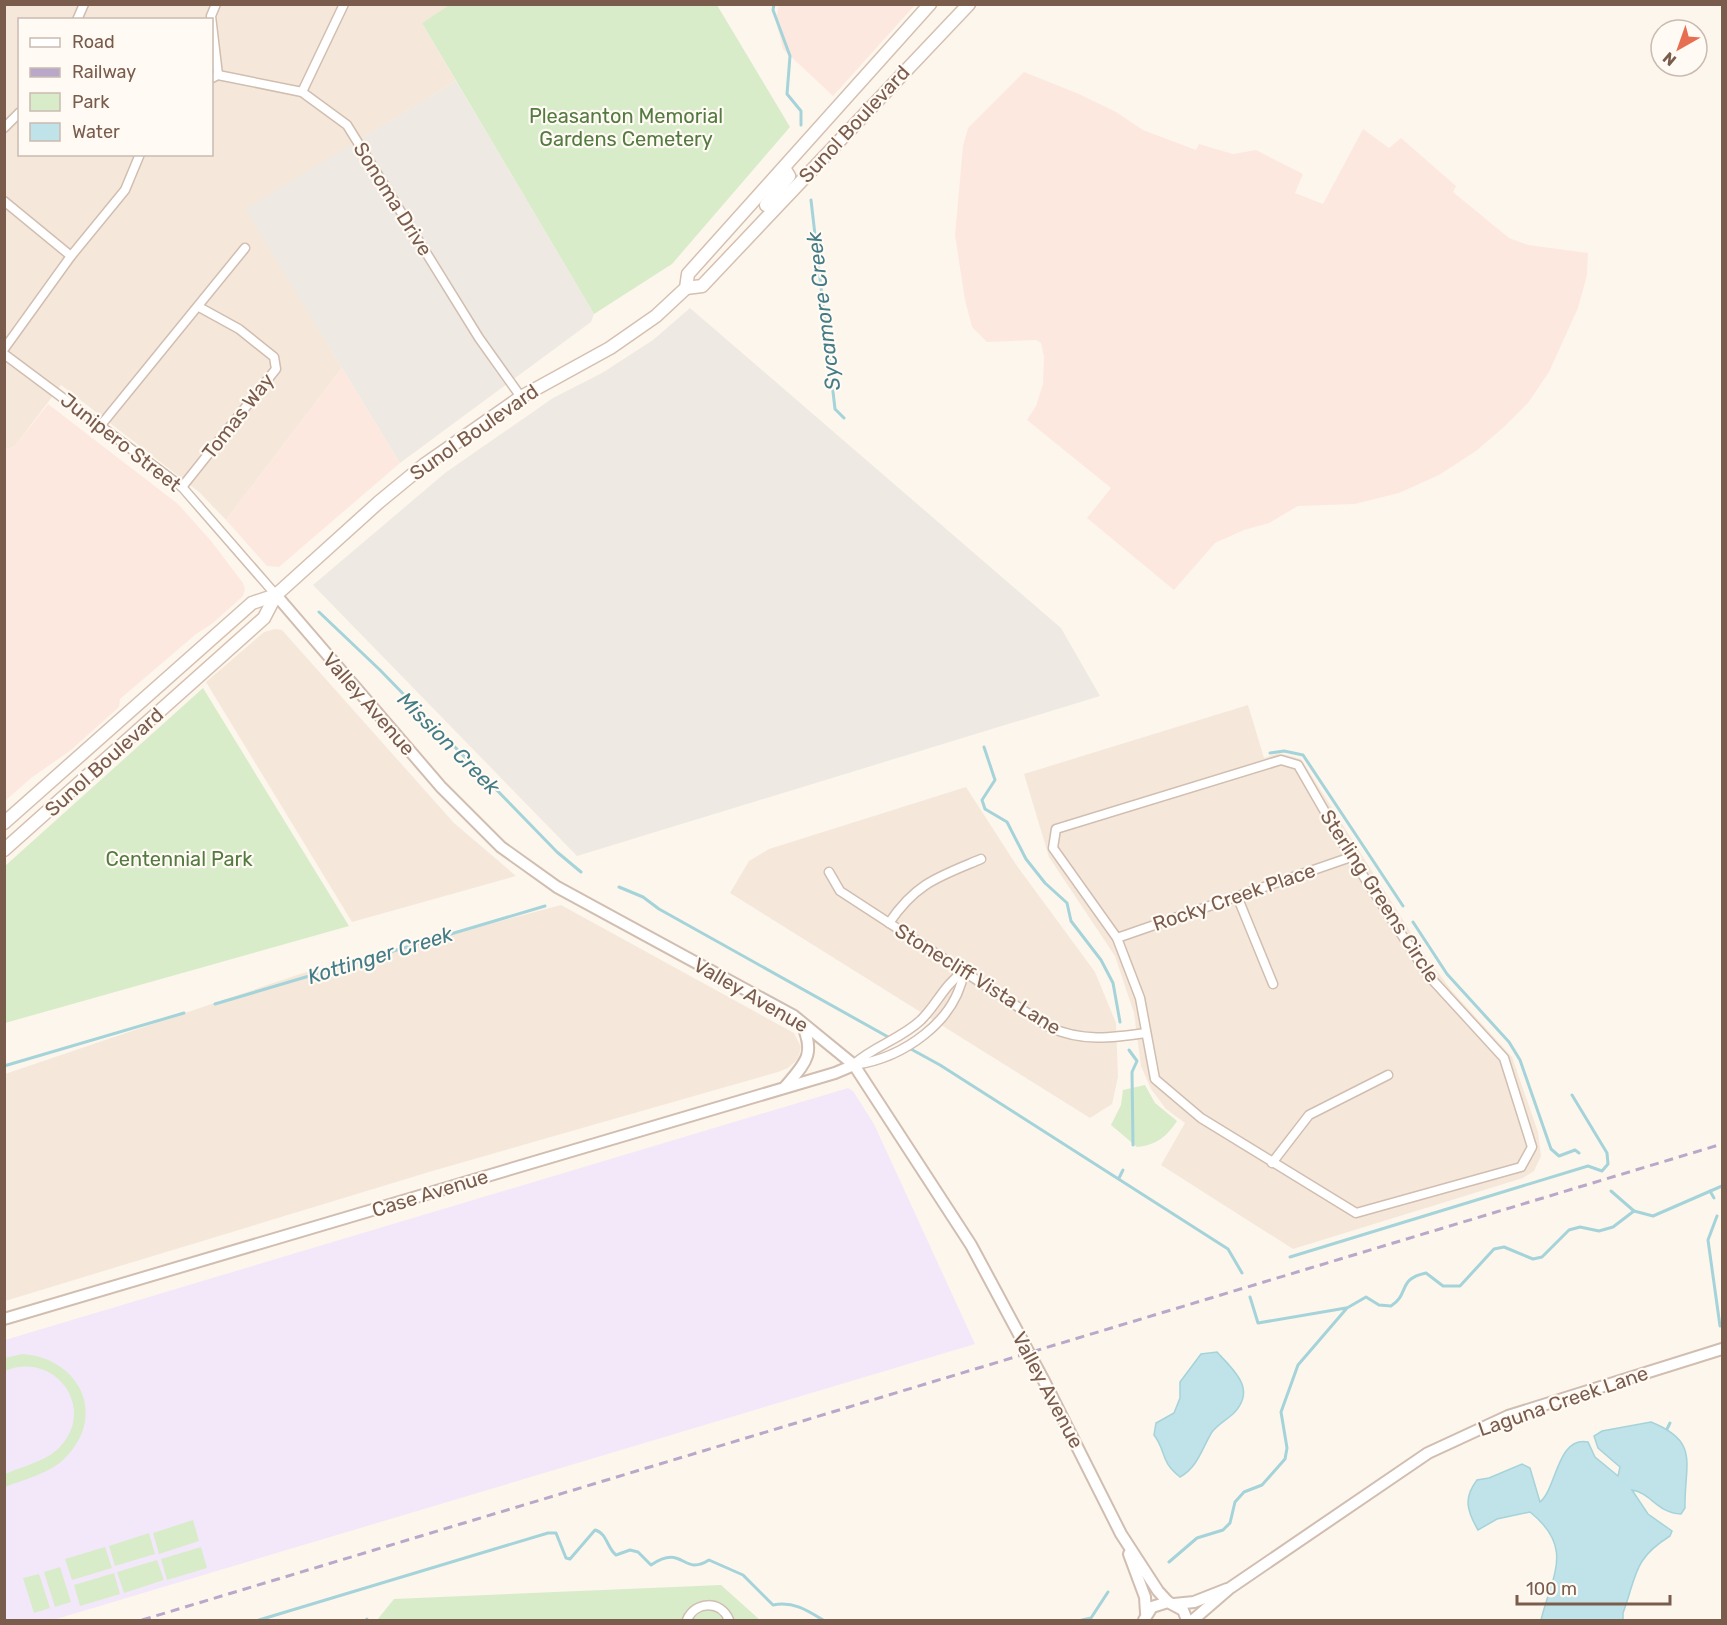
<svg xmlns="http://www.w3.org/2000/svg" width="1727" height="1625" font-family="Rubik,sans-serif">
<rect width="100%" height="100%" fill="#fdf6ec"/>
<!-- residential -->
<g fill="#f5e8da" fill-rule="evenodd">
<path d="M 5,5 L 451,5 L 422,23 L 456,81 L 246,209 L 342,368 L 226,520 L 199,492 L 61,385 L 15,446 L 5,450 ZM 20,20 L 212,20 L 212,154 L 20,154 Z"/>
<path d="M 275,629 L 282,630 L 454,823 L 516,876 L 352,922 L 206,682 L 264,632 Z"/>
<path d="M 1248,705 L 1264,758 L 1279,753 L 1301,759 L 1427,958 L 1452,991 L 1512,1057 L 1538,1132 L 1541,1156 L 1534,1171 L 1523,1178 L 1293,1249 L 1161,1165 L 1185,1123 L 1166,1109 L 1151,1089 L 1141,1066 L 1134,1013 L 1115,956 L 1049,857 L 1024,774 Z"/>
<path d="M 966,787 L 1017,866 L 1095,972 L 1116,1023 L 1118,1077 L 1112,1104 L 1090,1118 L 730,893 L 749,861 L 769,849 Z"/>
<path d="M 561,905 L 794,1033 L 801,1047 L 798,1059 L 788,1068 L 778,1072 L 429,1172 L 5,1301 L 5,1074 L 303,973 Z"/>
</g>
<!-- commercial -->
<g fill="#fde8e0">
<path d="M 779,5 L 779,4 L 915,5 L 833,96 L 783,49 L 776,20 Z"/>
<path d="M 1024,72 L 1079,94 L 1116,112 L 1143,130 L 1196,150 L 1199,144 L 1233,154 L 1256,150 L 1303,174 L 1295,193 L 1323,204 L 1363,129 L 1389,148 L 1401,138 L 1456,186 L 1453,192 L 1509,238 L 1528,245 L 1588,253 L 1587,275 L 1578,308 L 1549,372 L 1528,403 L 1504,427 L 1476,451 L 1439,475 L 1399,493 L 1355,504 L 1298,506 L 1269,523 L 1244,530 L 1215,543 L 1174,590 L 1087,518 L 1111,488 L 1027,420 L 1036,406 L 1043,384 L 1044,357 L 1041,343 L 1036,340 L 987,342 L 972,327 L 965,300 L 955,235 L 963,146 L 968,128 Z"/>
<path d="M 342,368 L 400,463 L 279,567 L 267,566 L 226,520 Z"/>
<path d="M 48,404 L 178,504 L 211,541 L 243,583 L 245,589 L 243,596 L 213,623 L 196,634 L 120,699 L 119,707 L 71,750 L 31,778 L 5,801 L 5,450 L 15,446 Z"/>
</g>
<!-- industrial -->
<g fill="#efe9e4">
<path d="M 456,81 L 594,314 L 591,322 L 400,463 L 245,209 Z"/>
<path d="M 690,308 L 1061,628 L 1100,696 L 577,856 L 313,585 L 445,473 L 553,398 L 602,373 L 653,340 Z"/>
</g>
<!-- education -->
<path fill="#f3e8fa" d="M 848,1088 L 853,1091 L 874,1124 L 975,1344 L 53,1620 L 5,1620 L 5,1340 Z"/>
<!-- green -->
<g fill="#d8ecc9">
<path d="M 451,4 L 717,5 L 790,127 L 672,264 L 594,314 L 422,23 Z"/>
<path d="M 203,688 L 349,926 L 5,1023 L 5,866 Z"/>
<path d="M 1145,1085 L 1155,1103 L 1177,1121 C 1166,1137 1157,1145 1137,1147 L 1111,1125 L 1121,1105 L 1123,1090 Z"/>
<path d="M 22,1354 C 77,1357 108,1413 67,1456 C 52,1473 25,1479 5,1487 L 5,1474 C 21,1467 46,1461 59,1448 C 98,1409 55,1350 5,1371 L 5,1358 Z"/>
<path d="M 193,1520 L 199,1541 L 159,1554 L 153,1533 Z"/>
<path d="M 149,1533 L 155,1554 L 115,1566 L 109,1546 Z"/>
<path d="M 105,1547 L 112,1568 L 72,1580 L 65,1559 Z"/>
<path d="M 201,1547 L 207,1568 L 167,1580 L 161,1559 Z"/>
<path d="M 157,1560 L 164,1580 L 124,1593 L 117,1572 Z"/>
<path d="M 60,1567 L 71,1602 L 55,1607 L 44,1572 Z"/>
<path d="M 114,1573 L 120,1594 L 80,1606 L 74,1585 Z"/>
<path d="M 39,1574 L 50,1608 L 34,1613 L 23,1578 Z"/>
<path d="M 721,1585 L 760,1620 L 377,1620 L 394,1599 Z"/>
</g>
<!-- water -->
<g fill="#bfe3e8" stroke="#a5d3da" stroke-width="1.5">
<path d="M 1217,1352 C 1233,1370 1258,1389 1233,1414 C 1226,1420 1217,1425 1212,1432 C 1202,1448 1198,1467 1180,1477 C 1159,1460 1167,1452 1154,1435 L 1156,1423 L 1174,1413 L 1180,1398 L 1180,1382 L 1201,1354 Z"/>
<path d="M 1651,1422 C 1701,1442 1684,1464 1685,1508 L 1681,1514 C 1657,1513 1651,1493 1632,1490 L 1648,1514 L 1672,1531 L 1670,1536 C 1633,1559 1637,1575 1623,1613 L 1623,1620 L 1541,1620 C 1552,1575 1575,1548 1530,1512 L 1497,1519 L 1478,1530 C 1467,1511 1463,1498 1477,1480 L 1489,1478 L 1522,1464 L 1530,1468 L 1540,1502 C 1557,1488 1557,1436 1588,1442 L 1595,1457 L 1618,1476 L 1620,1467 L 1598,1448 L 1594,1436 L 1602,1431 Z"/>
</g>
<g fill="none" stroke-linecap="round" stroke-linejoin="round">
<!-- stream -->
<g stroke="#a5d3da" stroke-width="3">
<path d="M 774,4 L 773,10 L 790,56 L 787,94 L 801,111 L 801,125"/>
<path d="M 811,200 L 835,409 L 844,418"/>
<path d="M 319,612 L 380,670 L 557,852 L 581,872"/>
<path d="M 984,747 L 995,780 L 982,800 L 985,809 L 1007,822 L 1026,859 L 1045,883 L 1067,903 L 1071,921 L 1101,960 L 1113,983 L 1120,1022"/>
<path d="M 1270,753 L 1284,751 L 1303,755 L 1403,906"/>
<path d="M 619,887 L 643,897 L 659,909 L 890,1038"/>
<path d="M 1413,922 L 1447,974 L 1509,1042 L 1520,1060 L 1551,1149 L 1559,1156 L 1575,1150 L 1579,1153"/>
<path d="M 215,1004 L 545,906"/>
<path d="M 909,1048 L 940,1065 L 1228,1249 L 1242,1273"/>
<path d="M 1129,1050 L 1137,1061 L 1132,1072 L 1133,1145"/>
<path d="M 4,1066 L 184,1013"/>
<path d="M 1119,1178 L 1123,1170"/>
<path d="M 1611,1191 L 1634,1211"/>
<path d="M 1710,1191 L 1714,1198"/>
<path d="M 1717,1216 L 1708,1240 L 1720,1326"/>
<path d="M 1290,1257 L 1588,1166 L 1602,1171 L 1608,1164 L 1607,1153 L 1572,1095"/>
<path d="M 1250,1297 L 1258,1323 L 1346,1308"/>
<path d="M 1667,1429 L 1670,1423"/>
<path d="M 1169,1562 L 1197,1538 L 1223,1530 L 1230,1523 L 1235,1502 L 1244,1492 L 1262,1485 L 1285,1459 L 1287,1448 L 1281,1412 L 1298,1365 L 1347,1308 L 1366,1297 L 1379,1305 L 1391,1306 C 1410,1294 1397,1279 1426,1273 L 1443,1286 L 1460,1286 L 1494,1249 L 1504,1247 L 1533,1259 L 1542,1257 L 1569,1230 L 1580,1227 L 1599,1231 L 1613,1227 L 1634,1211 L 1653,1216 L 1722,1186"/>
<path d="M 259,1620 L 548,1533 L 556,1533 L 566,1558 L 570,1559 L 595,1530 C 607,1533 607,1548 616,1555 L 630,1550 L 638,1552 L 651,1565 C 684,1543 682,1577 709,1560 L 743,1575 L 773,1605 C 793,1601 807,1610 823,1620"/>
<path d="M 366,1620 L 367,1619"/>
<path d="M 1082,1620 L 1091,1618 L 1108,1592"/>
</g>
<!-- minor casing -->
<g stroke="#d1beb0" stroke-width="11">
<g id="minor">
<path d="M 216,4 L 211,16 L 218,75"/>
<path d="M 77,20 L 84,4"/>
<path d="M 212,78 L 218,75 L 302,92 L 347,125 L 479,338 L 521,397"/>
<path d="M 302,92 L 344,4"/>
<path d="M 4,128 L 20,112"/>
<path d="M 4,201 L 71,256"/>
<path d="M 4,349 L 71,256 L 125,190 L 140,154"/>
<path d="M 4,354 L 182,487 L 276,595"/>
<path d="M 101,425 L 245,248"/>
<path d="M 182,487 L 276,369 L 274,357 L 239,329 L 199,307"/>
<path d="M 1281,760 L 1298,765 L 1351,857 L 1428,975 L 1504,1058 L 1532,1147 L 1521,1167 L 1356,1213 L 1201,1118 L 1155,1079 L 1140,998 L 1117,938 L 1053,848 L 1056,829 Z"/>
<path d="M 829,872 L 840,891 L 1049,1027 C 1082,1042 1111,1038 1146,1033"/>
<path d="M 1237,896 L 1273,984"/>
<path d="M 889,923 C 916,883 938,877 981,859"/>
<path d="M 1117,938 L 1351,857"/>
<path d="M 854,1064 C 874,1046 901,1039 921,1020 C 938,1003 943,986 964,971"/>
<path d="M 854,1065 C 903,1058 956,1022 964,971"/>
<path d="M 1272,1163 L 1309,1115 L 1388,1075"/>
<path d="M 687,1620 C 695,1601 721,1600 729,1620"/>
</g>
</g>
<!-- tertiary casing -->
<g stroke="#d1beb0" stroke-width="14">
<g id="tertiary">
<path d="M 276,595 L 441,787 L 501,847 L 557,887 L 794,1016 L 854,1065 L 971,1245 L 1043,1379 L 1121,1534 L 1158,1591 L 1168,1602"/>
<path d="M 785,1087 C 805,1063 816,1055 802,1024"/>
<path d="M 4,1319 L 835,1073 L 854,1065"/>
<path d="M 1129,1554 L 1145,1597 L 1146,1613"/>
<path d="M 1174,1604 L 1194,1602 L 1227,1589"/>
<path d="M 1144,1620 L 1152,1607 L 1168,1602 L 1183,1610 L 1187,1620"/>
<path d="M 1193,1620 L 1230,1588 L 1428,1453 L 1508,1416 L 1722,1349"/>
</g>
</g>
<!-- secondary casing -->
<g stroke="#d6c0b0" stroke-width="15">
<g id="secondary">
<path d="M 766,205 L 789,176 L 784,168"/>
<path d="M 686,288 L 702,286 L 969,4"/>
<path d="M 4,823 L 252,603 L 276,595"/>
<path d="M 4,850 L 264,618 L 276,595 L 379,502 L 424,465 L 521,397 L 610,348 L 656,316 L 686,288 L 688,274 L 930,4"/>
</g>
</g>
<!-- minor -->
<use href="#minor" stroke="#fff" stroke-width="8"/>
<!-- tertiary -->
<use href="#tertiary" stroke="#fff" stroke-width="10"/>
<!-- secondary -->
<use href="#secondary" stroke="#fff" stroke-width="12"/>
<!-- rail -->
<path stroke="#b9a8c9" stroke-width="3" stroke-dasharray="9 6" stroke-linecap="butt" d="M 142,1620 L 1722,1144"/>
</g>
<g text-anchor="middle" dominant-baseline="central" stroke-width="4.5" stroke-linejoin="round" paint-order="stroke">
<!-- park labels -->
<g font-size="20" fill="#537a41" stroke="#fffaf3">
<text x="626" y="116">Pleasanton Memorial<tspan x="626" dy="23">Gardens Cemetery</tspan></text>
<text x="179" y="859">Centennial Park</text>
</g>
<!-- street labels -->
<g font-size="20" fill="#7a5c4d" stroke="#fffaf3">
<text transform="translate(854 124) rotate(-47)">Sunol Boulevard</text>
<text transform="translate(393 199) rotate(58)">Sonoma Drive</text>
<text transform="translate(238 416) rotate(-52)">Tomas Way</text>
<text transform="translate(474 432) rotate(-35)">Sunol Boulevard</text>
<text transform="translate(121 442) rotate(38)">Junipero Street</text>
<text transform="translate(369 704) rotate(49)">Valley Avenue</text>
<text transform="translate(104 762) rotate(-42)">Sunol Boulevard</text>
<text transform="translate(1380 896) rotate(57)">Sterling Greens Circle</text>
<text transform="translate(1234 897) rotate(-19)">Rocky Creek Place</text>
<text transform="translate(978 979) rotate(32)">Stonecliff Vista Lane</text>
<text transform="translate(751 995) rotate(30)">Valley Avenue</text>
<text transform="translate(430 1193) rotate(-17)">Case Avenue</text>
<text transform="translate(1048 1390) rotate(62)">Valley Avenue</text>
<text transform="translate(1563 1401) rotate(-19)">Laguna Creek Lane</text>
</g>
<!-- water labels -->
<g font-size="21" font-style="italic" fill="#437c86" stroke="#fffaf3">
<text transform="translate(823 311) rotate(-97)">Sycamore Creek</text>
<text transform="translate(449 743) rotate(45)">Mission Creek</text>
<text transform="translate(380 955) rotate(-17)">Kottinger Creek</text>
</g>
</g>
<!-- border -->
<rect width="1727" height="1625" fill="none" stroke="#7a5c4d" stroke-width="12"/>
<!-- legend -->
<rect x="18" y="18" width="195" height="138" fill="#fffaf3" stroke="#cabbb1" stroke-width="1.5"/>
<rect x="30" y="38" width="30" height="9" fill="#ffffff" stroke="#cabbb1" stroke-width="1.5"/>
<text x="72" y="48" font-size="18" fill="#7a5c4d">Road</text>
<rect x="30" y="68" width="30" height="9" fill="#b9a8c9" stroke="#cabbb1" stroke-width="1.5"/>
<text x="72" y="78" font-size="18" fill="#7a5c4d">Railway</text>
<rect x="30" y="93" width="30" height="18" fill="#d8ecc9" stroke="#cabbb1" stroke-width="1.5"/>
<text x="72" y="108" font-size="18" fill="#7a5c4d">Park</text>
<rect x="30" y="123" width="30" height="18" fill="#bfe3e8" stroke="#cabbb1" stroke-width="1.5"/>
<text x="72" y="138" font-size="18" fill="#7a5c4d">Water</text>
<!-- north arrow -->
<g transform="translate(1679 48) rotate(220)"><circle r="28" fill="#fffaf3" stroke="#cabbb1" stroke-width="1.5"/>
<path d="M0-4.5L10 22L0 15L-10 22Z" fill="#e76f51"/>
<text y="-9" font-size="16" font-weight="bold" text-anchor="middle" fill="#7a5c4d">N</text>
</g>
<!-- scale -->
<path d="M1517 1595v9h153v-9" fill="none" stroke="#7a5c4d" stroke-width="3"/>
<text x="1526" y="1595" font-size="18" fill="#7a5c4d" stroke="#fffaf3" stroke-width="4.5" paint-order="stroke">100 m</text>
</svg>
